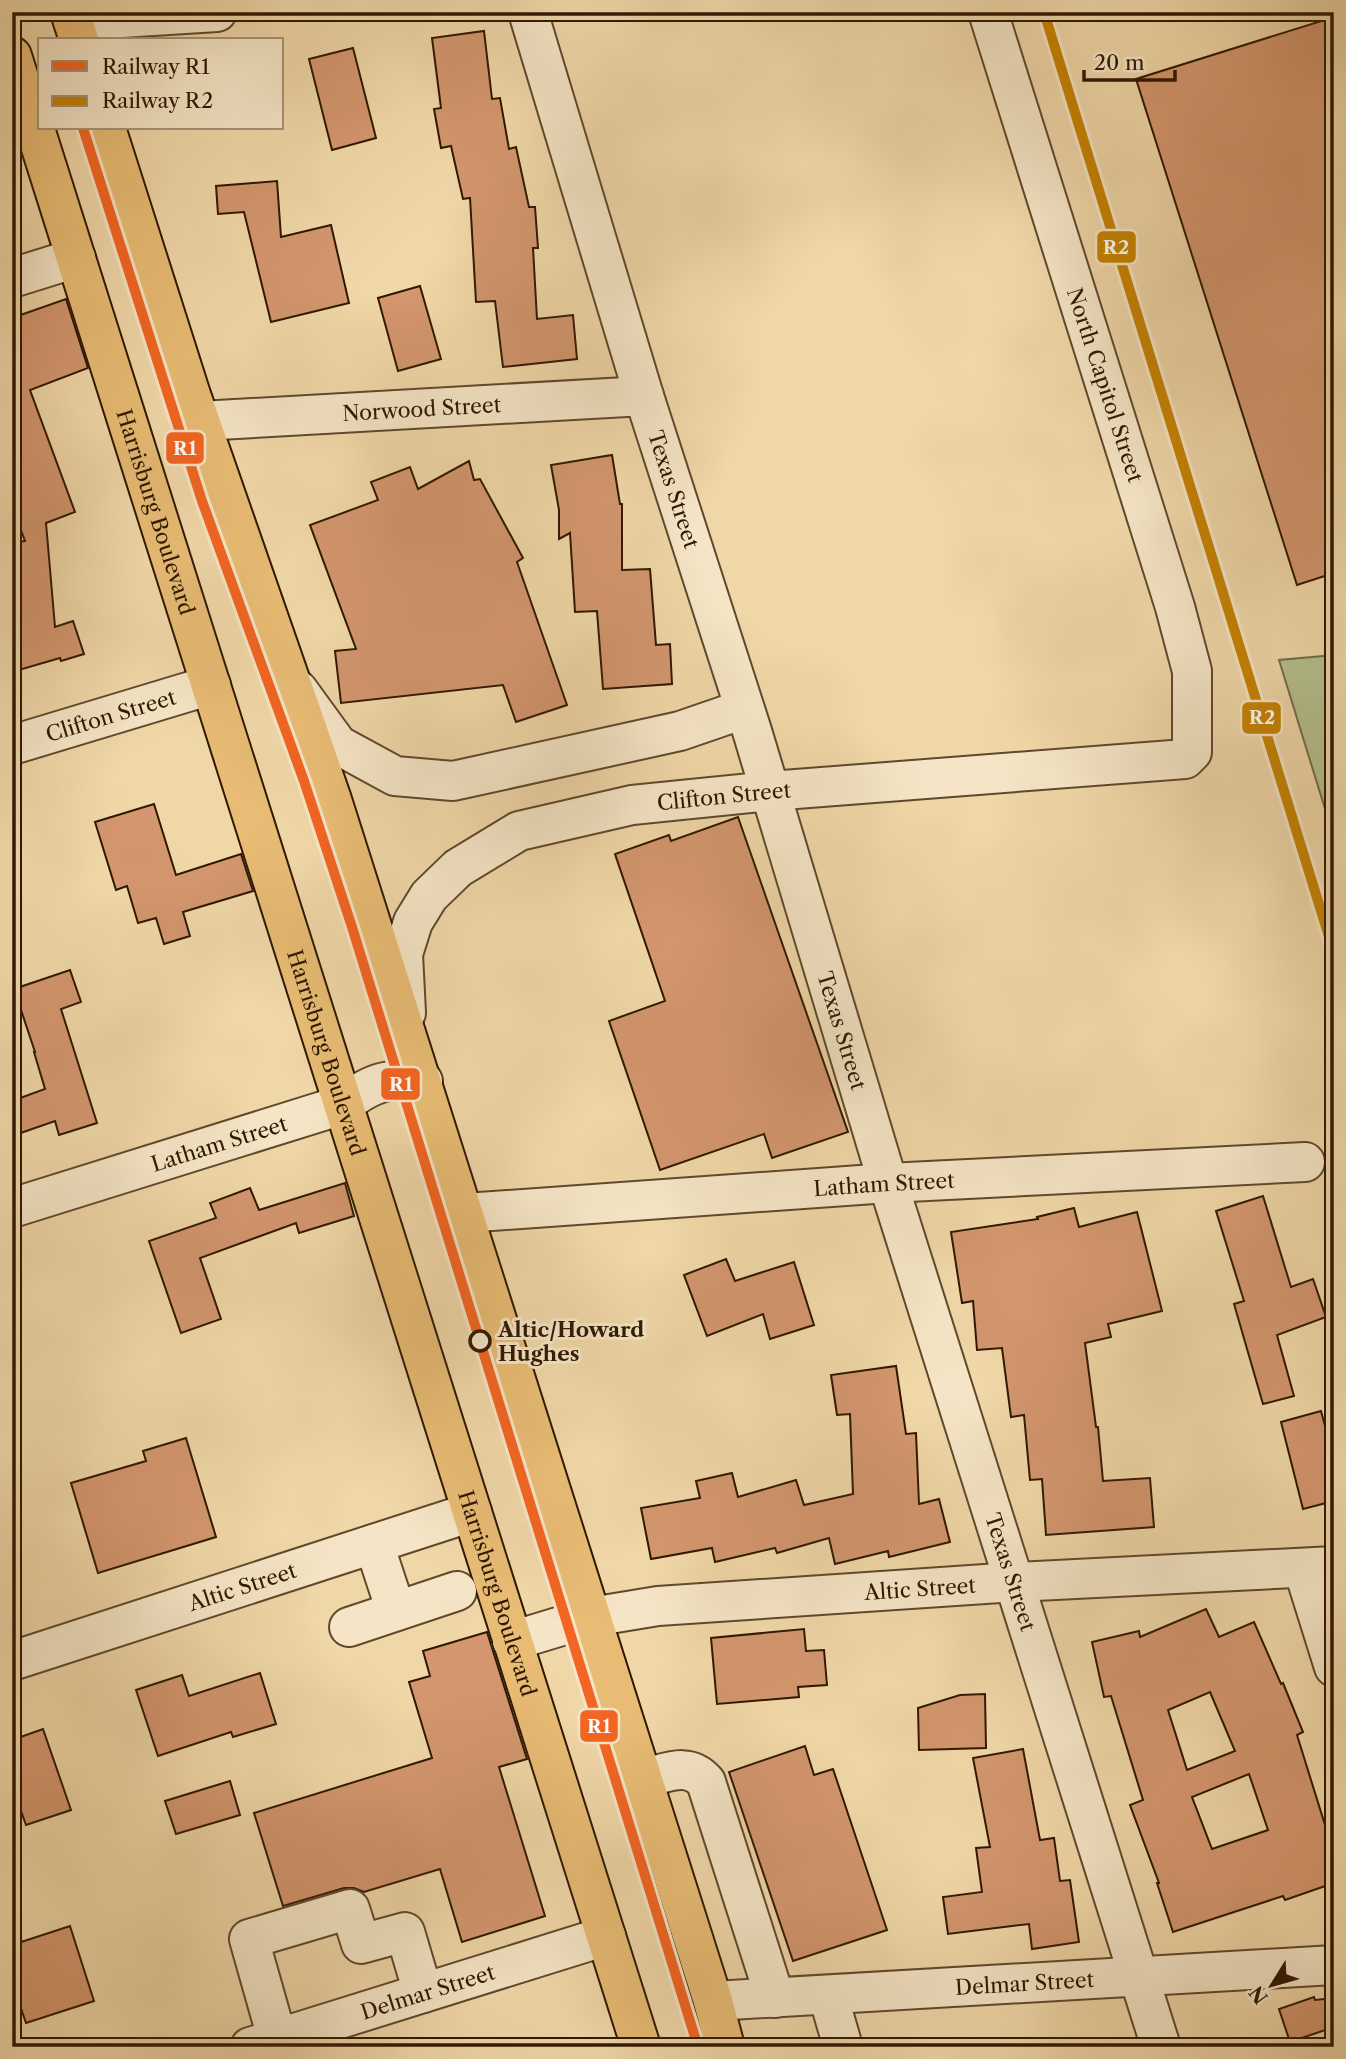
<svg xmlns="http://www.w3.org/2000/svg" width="1346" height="2059" font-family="'Libre Caslon Text',serif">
<rect width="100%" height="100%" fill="#f0d7a8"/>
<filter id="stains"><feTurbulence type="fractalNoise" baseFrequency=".00286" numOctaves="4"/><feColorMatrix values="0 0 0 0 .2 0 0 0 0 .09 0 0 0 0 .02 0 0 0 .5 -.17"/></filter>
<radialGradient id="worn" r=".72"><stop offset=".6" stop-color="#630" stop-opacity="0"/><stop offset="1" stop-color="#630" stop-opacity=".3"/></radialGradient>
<!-- green -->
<path fill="#b4bf8c" stroke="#726c48" stroke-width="2" d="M 1334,655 L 1334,838 L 1279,660 Z"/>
<!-- building -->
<g fill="#d3966e" stroke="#2f1803" stroke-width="2" fill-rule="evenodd">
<path d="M 1334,17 L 1334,573 L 1297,585 L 1136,79 Z"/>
<path d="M 484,31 L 492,99 L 500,98 L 509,149 L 516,147 L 529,207 L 535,207 L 538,248 L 533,248 L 537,319 L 573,315 L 577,359 L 503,367 L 495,301 L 476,302 L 470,198 L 463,199 L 451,146 L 441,148 L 434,109 L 441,108 L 432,38 Z"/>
<path d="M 353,48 L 376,138 L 332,150 L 309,59 Z"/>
<path d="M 277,181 L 281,237 L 331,225 L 349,303 L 271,322 L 244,212 L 218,214 L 216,186 Z"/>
<path d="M 420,286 L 441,359 L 398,371 L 378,298 Z"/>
<path d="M 66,299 L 88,368 L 30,390 L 75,512 L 46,523 L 55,627 L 73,621 L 84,654 L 61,661 L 60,658 L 12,672 L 12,543 L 25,541 L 12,507 L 12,318 Z"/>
<path d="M 612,455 L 620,504 L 622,504 L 622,570 L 650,569 L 656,645 L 670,644 L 672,684 L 603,689 L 597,611 L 575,612 L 570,533 L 559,539 L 559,510 L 551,465 Z"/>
<path d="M 469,461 L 474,480 L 480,479 L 523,558 L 517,562 L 567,705 L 516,722 L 503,685 L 341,703 L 335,651 L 356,649 L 310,525 L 378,500 L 371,482 L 410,467 L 418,489 Z"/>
<path d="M 154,804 L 176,875 L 241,854 L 253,891 L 183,912 L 190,936 L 164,944 L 156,918 L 138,923 L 127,886 L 116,890 L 95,822 Z"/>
<path d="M 738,817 L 848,1132 L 772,1158 L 764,1134 L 660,1170 L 609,1021 L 665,1001 L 615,854 L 669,835 L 671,841 Z"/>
<path d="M 70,970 L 81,1002 L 61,1009 L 97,1123 L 59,1135 L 55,1121 L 12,1136 L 12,1101 L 45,1089 L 34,1052 L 35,1052 L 14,989 Z"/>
<path d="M 345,1183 L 354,1216 L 299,1233 L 296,1223 L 200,1258 L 221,1319 L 181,1333 L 149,1241 L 216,1218 L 210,1203 L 250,1188 L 259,1210 Z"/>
<path d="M 1263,1196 L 1291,1287 L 1313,1279 L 1326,1317 L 1277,1335 L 1294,1396 L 1263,1404 L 1234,1304 L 1244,1301 L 1216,1211 Z"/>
<path d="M 1074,1208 L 1079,1227 L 1137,1212 L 1162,1311 L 1108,1324 L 1111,1337 L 1085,1343 L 1096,1427 L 1098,1427 L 1103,1481 L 1150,1478 L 1154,1527 L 1046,1535 L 1042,1479 L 1030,1480 L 1024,1415 L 1011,1417 L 1002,1348 L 977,1350 L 973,1301 L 962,1303 L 951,1232 L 1038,1219 L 1037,1217 Z"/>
<path d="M 726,1259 L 735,1281 L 794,1262 L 814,1325 L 770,1339 L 763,1314 L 707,1336 L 684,1275 Z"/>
<path d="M 896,1366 L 906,1434 L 916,1433 L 919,1504 L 939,1499 L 950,1542 L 889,1557 L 888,1551 L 835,1564 L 829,1538 L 777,1553 L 775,1548 L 715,1562 L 712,1548 L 651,1559 L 641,1508 L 700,1498 L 696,1481 L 732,1473 L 738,1497 L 796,1480 L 804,1505 L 853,1494 L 850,1414 L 837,1415 L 831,1375 Z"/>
<path d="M 1321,1411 L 1334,1459 L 1334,1501 L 1303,1509 L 1281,1422 Z"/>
<path d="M 186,1438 L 216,1537 L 98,1573 L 71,1483 L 146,1461 L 143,1451 Z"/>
<path d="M 1206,1609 L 1219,1637 L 1254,1622 L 1281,1684 L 1283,1683 L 1303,1732 L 1297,1735 L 1334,1854 L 1334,1883 L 1285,1900 L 1283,1896 L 1173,1932 L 1157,1883 L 1159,1883 L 1130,1805 L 1143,1800 L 1111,1696 L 1104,1697 L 1092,1642 L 1139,1631 L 1140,1637 ZM 1210,1692 L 1235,1751 L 1187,1770 L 1168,1710 ZM 1249,1774 L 1268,1830 L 1212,1849 L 1192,1797 Z"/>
<path d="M 804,1629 L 806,1651 L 824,1650 L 827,1685 L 798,1687 L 799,1697 L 717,1704 L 711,1638 Z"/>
<path d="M 487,1632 L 527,1759 L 499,1767 L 545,1916 L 462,1942 L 440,1869 L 364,1892 L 354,1888 L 344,1888 L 283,1906 L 254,1813 L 432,1758 L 409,1682 L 430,1676 L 423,1651 Z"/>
<path d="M 260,1673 L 276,1724 L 233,1737 L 231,1732 L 158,1756 L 136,1690 L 182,1675 L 189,1696 Z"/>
<path d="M 985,1694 L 986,1748 L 919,1750 L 918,1708 L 960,1695 Z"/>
<path d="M 43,1729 L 71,1810 L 26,1825 L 12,1785 L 12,1740 Z"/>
<path d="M 805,1746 L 814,1775 L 833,1769 L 887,1930 L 793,1961 L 729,1772 Z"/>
<path d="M 1023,1749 L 1040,1840 L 1054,1838 L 1060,1881 L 1070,1880 L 1079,1942 L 1032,1949 L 1029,1924 L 948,1934 L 943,1897 L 982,1892 L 976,1848 L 990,1847 L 973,1758 Z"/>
<path d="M 230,1781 L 240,1815 L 176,1834 L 165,1801 Z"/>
<path d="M 70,1926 L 94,2001 L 26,2023 L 12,1982 L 12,1945 Z"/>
<path d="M 1314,1997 L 1315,2000 L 1334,1998 L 1334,2027 L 1290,2042 L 1279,2009 Z"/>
</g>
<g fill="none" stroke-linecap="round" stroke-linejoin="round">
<!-- minor casing -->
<g stroke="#5f482c" stroke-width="42">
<g id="minor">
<path id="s1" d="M 528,12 L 644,396 L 752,731 L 888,1183 L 1161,2047"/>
<path d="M 73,21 L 217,12"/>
<path d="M 12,278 L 76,258"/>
<path id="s2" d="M 200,421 L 644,396"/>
<path d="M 298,690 L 338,745 L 395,776 L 453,781 L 680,731 L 744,709"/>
<path id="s3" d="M 12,745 L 211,685"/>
<path id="s4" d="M 406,1013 L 403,954 L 413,922 L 429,896 L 458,868 L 519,831 L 632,805 L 770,791 L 1185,759 L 1192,752 L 1192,671 L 1175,607 L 988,12"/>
<path id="s5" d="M 12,1208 L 342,1105 C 371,1083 387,1077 423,1081"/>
<path id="s6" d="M 465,1213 L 888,1183 L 1305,1162"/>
<path d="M 374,1544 L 396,1611"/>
<path d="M 1303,1568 L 1334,1667"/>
<path d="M 349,1627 L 457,1591"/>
<path id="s7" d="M 512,1641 L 591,1617 L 658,1606 L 1015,1582 L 1334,1566"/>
<path id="s8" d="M 12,1661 L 472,1512"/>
<path d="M 642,1779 C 667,1773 688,1761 706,1782 L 775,1998"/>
<path d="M 828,1995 L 843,2047"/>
<path id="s9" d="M 713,2001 L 1334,1965"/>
<path d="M 277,2038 L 249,1939 L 350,1909 L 361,1944 L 405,1932 L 423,1993"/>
<path id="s10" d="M 250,2047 L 606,1936"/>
</g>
</g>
<!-- major casing -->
<g stroke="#2f1803" stroke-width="42">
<g id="major">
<path d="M 70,12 L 79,40"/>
<path id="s11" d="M 12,56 L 641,2047"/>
<path d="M 106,128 L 191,395 L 332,800 L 713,2001 L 725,2047"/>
</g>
</g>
<!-- minor -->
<use href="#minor" stroke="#f5e5c6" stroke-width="38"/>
<!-- major -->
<use href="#major" stroke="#e8bc74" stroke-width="38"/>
<!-- rail -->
<path stroke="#2f1803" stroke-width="5" stroke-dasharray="12 12" stroke-linecap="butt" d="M 1044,12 L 1334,953"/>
<!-- rail-1 casing -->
<g stroke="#f5e5c6" stroke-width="16">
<path id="rail-1" d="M 83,128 L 202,501 L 304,781 L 352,927 L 698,2047"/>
</g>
<!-- rail-2 casing -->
<g stroke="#f5e5c6" stroke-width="16">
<path id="rail-2" d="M 1044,12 L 1334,953"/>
</g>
<!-- rail-1 -->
<use href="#rail-1" stroke="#f26522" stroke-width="10"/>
<!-- rail-2 -->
<use href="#rail-2" stroke="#c58201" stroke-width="10"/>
</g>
<!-- markers -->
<circle fill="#f5e5c6" stroke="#2f1803" stroke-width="3.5" cx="480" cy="1341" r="10"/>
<g text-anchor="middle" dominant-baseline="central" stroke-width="6" stroke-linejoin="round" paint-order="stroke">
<!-- street labels -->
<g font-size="21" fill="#2f1803" stroke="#f5e5c6">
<text transform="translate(1105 385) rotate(72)">North Capitol Street</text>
<text stroke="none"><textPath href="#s2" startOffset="222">Norwood Street</textPath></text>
<text stroke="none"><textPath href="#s1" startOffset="499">Texas Street</textPath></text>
<text stroke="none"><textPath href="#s11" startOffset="478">Harrisburg Boulevard</textPath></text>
<text stroke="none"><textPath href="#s3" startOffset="103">Clifton Street</textPath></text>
<text stroke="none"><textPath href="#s4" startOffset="443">Clifton Street</textPath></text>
<text stroke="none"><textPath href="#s1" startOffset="1066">Texas Street</textPath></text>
<text stroke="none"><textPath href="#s11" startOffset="1045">Harrisburg Boulevard</textPath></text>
<text stroke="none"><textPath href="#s5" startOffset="217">Latham Street</textPath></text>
<text stroke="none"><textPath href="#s6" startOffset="420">Latham Street</textPath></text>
<text stroke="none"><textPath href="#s1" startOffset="1633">Texas Street</textPath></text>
<text stroke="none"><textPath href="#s8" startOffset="242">Altic Street</textPath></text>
<text stroke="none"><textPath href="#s7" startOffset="413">Altic Street</textPath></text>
<text stroke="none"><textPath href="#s11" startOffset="1612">Harrisburg Boulevard</textPath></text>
<text stroke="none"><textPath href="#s9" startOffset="312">Delmar Street</textPath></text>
<text stroke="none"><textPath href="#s10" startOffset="186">Delmar Street</textPath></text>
</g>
<!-- stop labels -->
<g font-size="21" font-weight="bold" fill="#2f1803" stroke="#f5e5c6" text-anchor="start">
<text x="498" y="1329">Altic/Howard<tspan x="498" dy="24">Hughes</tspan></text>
</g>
</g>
<g stroke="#f5e5c6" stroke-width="2.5">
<rect x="1096" y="230" width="41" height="34" rx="7" fill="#c58201"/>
<rect x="165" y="431" width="40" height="34" rx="7" fill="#f26522"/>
<rect x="1241" y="701" width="41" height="34" rx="7" fill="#c58201"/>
<rect x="380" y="1067" width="41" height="34" rx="7" fill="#f26522"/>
<rect x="579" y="1709" width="40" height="34" rx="7" fill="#f26522"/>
</g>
<g font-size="19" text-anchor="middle" font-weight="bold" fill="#fff">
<text x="1116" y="254">R2</text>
<text x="185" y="455">R1</text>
<text x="1262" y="724">R2</text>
<text x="401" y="1091">R1</text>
<text x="599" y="1733">R1</text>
</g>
<!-- margin -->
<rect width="1346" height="2059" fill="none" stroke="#f0d7a8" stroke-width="42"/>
<rect x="14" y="14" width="1318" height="2031" fill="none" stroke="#2f1803" stroke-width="3.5"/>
<rect x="21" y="21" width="1304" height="2017" fill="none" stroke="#2f1803" stroke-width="2"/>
<!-- legend -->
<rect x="38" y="38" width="245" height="91" fill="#f5e5c6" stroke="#a69378" stroke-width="2"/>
<rect x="52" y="61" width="35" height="10" fill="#f26522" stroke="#a69378" stroke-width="2"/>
<text x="102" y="74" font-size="21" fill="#2f1803">Railway R1</text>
<rect x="52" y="96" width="35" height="10" fill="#c58201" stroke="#a69378" stroke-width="2"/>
<text x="102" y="108" font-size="21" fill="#2f1803">Railway R2</text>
<!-- north arrow -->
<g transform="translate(1272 1985) rotate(233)" stroke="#f5e5c6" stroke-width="5" paint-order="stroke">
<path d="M0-5L12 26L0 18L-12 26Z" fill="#2f1803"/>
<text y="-10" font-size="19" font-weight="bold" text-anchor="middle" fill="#2f1803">N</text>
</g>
<!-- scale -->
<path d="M1084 70v10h91v-10" fill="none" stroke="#2f1803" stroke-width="3.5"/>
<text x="1094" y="70" font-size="21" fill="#2f1803" stroke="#f5e5c6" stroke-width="5" paint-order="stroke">20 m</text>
<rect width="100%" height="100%" filter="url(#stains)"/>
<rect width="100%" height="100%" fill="url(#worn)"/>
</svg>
